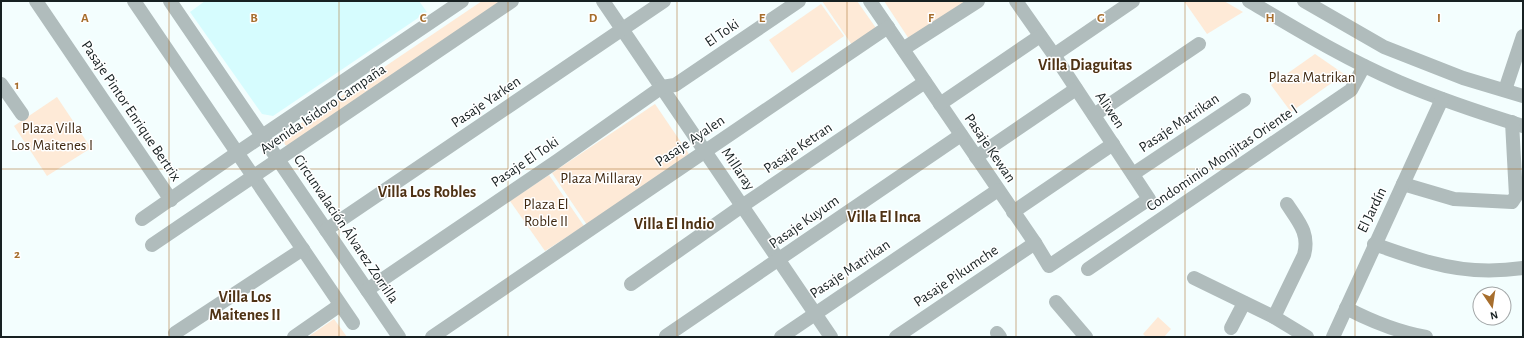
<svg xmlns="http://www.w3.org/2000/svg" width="1524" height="338" font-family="'Alegreya Sans',sans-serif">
<rect width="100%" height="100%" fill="#f3fefe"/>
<!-- built -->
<path fill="#d6fcfe" d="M 205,1 L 419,1 L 427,12 L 273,116 L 262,114 L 190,12 Z"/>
<!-- green -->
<g fill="#feead7">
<path d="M 482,1 L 504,1 L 288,146 L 285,145 L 283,139 L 285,134 Z"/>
<path d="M 822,1 L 857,1 L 876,28 L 852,45 Z"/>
<path d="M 884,1 L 967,1 L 909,39 Z"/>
<path d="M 1184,1 L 1224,1 L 1243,12 L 1207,34 Z"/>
<path d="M 821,4 L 844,36 L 792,73 L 769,40 Z"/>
<path d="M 1315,54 L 1344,74 L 1291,112 L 1271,85 Z"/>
<path d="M 57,97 L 91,148 L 47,176 L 14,126 Z"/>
<path d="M 655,104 L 689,154 L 587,225 L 552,173 Z"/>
<path d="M 549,175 L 584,226 L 545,251 L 510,201 Z"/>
<path d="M 1158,317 L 1171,329 L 1164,337 L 1146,337 L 1143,334 Z"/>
<path d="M 334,319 L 347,337 L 308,337 Z"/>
</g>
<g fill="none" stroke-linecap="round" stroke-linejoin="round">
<!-- minor -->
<g stroke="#b0bcbc" stroke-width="14">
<path d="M 36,1 L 171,200"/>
<path d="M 134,1 L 353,323"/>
<path d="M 170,1 L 399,337"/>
<path d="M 603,1 L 831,337"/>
<path d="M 870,1 L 1035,243 L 1049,266 L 1149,199 L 1054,55 L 1016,1"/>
<path d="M 1249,1 C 1298,30 1347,60 1399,82 C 1439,99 1481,113 1523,126"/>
<path d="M 1304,1 L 1384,47 L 1463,78 L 1523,96"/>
<path d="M 903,49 L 978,1"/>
<path d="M 1054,55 L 1133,1"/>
<path d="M 1,84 L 22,114"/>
<path d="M 1505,90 L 1523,36"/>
<path d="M 940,104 L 1040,36"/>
<path d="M 1094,115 L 1199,44"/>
<path d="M 976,157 L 1076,89"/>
<path d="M 1133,174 L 1244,100"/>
<path d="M 1403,184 L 1454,199 L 1512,202 L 1516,196 L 1512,122"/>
<path d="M 1013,212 L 1113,144"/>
<path d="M 142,219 L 237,153 L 462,1"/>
<path d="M 326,230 L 664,1"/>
<path d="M 1374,244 C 1394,251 1413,258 1433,263 C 1462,271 1494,272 1523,268"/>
<path d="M 152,245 L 512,1"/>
<path d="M 1088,269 L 1351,90 L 1364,66"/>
<path d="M 1194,278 L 1274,317 L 1307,337"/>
<path d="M 631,284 L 742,206 L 925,82"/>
<path d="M 367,290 L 557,161 L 662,87 L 675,85 L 799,1"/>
<path d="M 1056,302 L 1086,337"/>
<path d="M 1346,308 C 1371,321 1398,332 1426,337"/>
<path d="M 1274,317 L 1304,255 C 1310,233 1298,221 1287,204"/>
<path d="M 1231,328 L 1244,303"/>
<path d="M 175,333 L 303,249"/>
<path d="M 997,333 L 1000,337"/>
<path d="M 666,336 L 961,135"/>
<path d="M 294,337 L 340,305"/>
<path d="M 432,337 L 888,27"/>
<path d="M 781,337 L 998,190"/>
<path d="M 896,337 L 1035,243"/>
<path d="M 1333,337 L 1442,99"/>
</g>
</g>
<!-- grid -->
<path fill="none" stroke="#a76e2d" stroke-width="1" stroke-opacity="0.55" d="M 169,1 L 169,337M 339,1 L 339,337M 508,1 L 508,337M 677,1 L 677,337M 847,1 L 847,337M 1016,1 L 1016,337M 1185,1 L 1185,337M 1355,1 L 1355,337M 1,169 L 1523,169"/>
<g text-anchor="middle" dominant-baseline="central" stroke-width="3" stroke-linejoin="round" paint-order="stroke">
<!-- street labels -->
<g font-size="15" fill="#172122" stroke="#fff">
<text transform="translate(722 33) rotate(-34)">El Toki</text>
<text transform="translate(486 102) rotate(-34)">Pasaje Yarken</text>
<text transform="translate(323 109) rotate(-34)">Avenida Isidoro Campaña</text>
<text transform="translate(1110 110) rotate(56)">Aliwen</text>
<text transform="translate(131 111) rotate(56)">Pasaje Pintor Enrique Bertrix</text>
<text transform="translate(1179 123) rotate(-34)">Pasaje Matrikan</text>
<text transform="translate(690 141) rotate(-34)">Pasaje Ayalen</text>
<text transform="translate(798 148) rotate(-34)">Pasaje Ketran</text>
<text transform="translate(990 148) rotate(56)">Pasaje Kewan</text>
<text transform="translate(1222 158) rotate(-34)">Condominio Monjitas Oriente I</text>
<text transform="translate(525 162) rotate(-34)">Pasaje El Toki</text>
<text transform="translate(738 169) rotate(56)">Millaray</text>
<text transform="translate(1372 210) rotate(-64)">El Jardín</text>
<text transform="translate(804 222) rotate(-35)">Pasaje Kuyum</text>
<text transform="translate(346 229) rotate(56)">Circunvalación Álvarez Zorrilla</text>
<text transform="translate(850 269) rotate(-34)">Pasaje Matrikan</text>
<text transform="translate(956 276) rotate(-34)">Pasaje Pikumche</text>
</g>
<!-- park labels -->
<g font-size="15" fill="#3f2811" stroke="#fff">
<text x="1312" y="77">Plaza Matrikan</text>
<text x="52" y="128">Plaza Villa<tspan x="52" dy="17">Los Maitenes I</tspan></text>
<text x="601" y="178">Plaza Millaray</text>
<text x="546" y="204">Plaza El<tspan x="546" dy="17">Roble II</tspan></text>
</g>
<!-- neighbourhood labels -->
<g font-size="16" font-weight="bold" fill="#4e3214" stroke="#fff">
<text x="1085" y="65">Villa Diaguitas</text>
<text x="427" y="192">Villa Los Robles</text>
<text x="884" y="217">Villa El Inca</text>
<text x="674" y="224">Villa El Indio</text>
<text x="245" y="297">Villa Los<tspan x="245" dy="18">Maitenes II</tspan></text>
</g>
</g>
<g font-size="13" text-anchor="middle" font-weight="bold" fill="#a76e2d" stroke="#fff" stroke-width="3" stroke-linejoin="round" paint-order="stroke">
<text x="85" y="22">A</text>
<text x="254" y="22">B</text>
<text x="423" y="22">C</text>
<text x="593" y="22">D</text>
<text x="762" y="22">E</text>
<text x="931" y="22">F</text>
<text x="1101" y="22">G</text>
<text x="1270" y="22">H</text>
<text x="1439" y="22">I</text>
<text x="17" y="89">1</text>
<text x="17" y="258">2</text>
</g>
<!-- border -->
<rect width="1524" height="338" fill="none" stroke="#172122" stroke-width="4"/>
<!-- north arrow -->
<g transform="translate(1492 306) rotate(167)"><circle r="19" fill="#ffffff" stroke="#a2a6a7"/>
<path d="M0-3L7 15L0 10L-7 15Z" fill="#a76e2d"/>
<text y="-6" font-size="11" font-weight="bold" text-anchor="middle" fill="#172122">N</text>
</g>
</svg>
